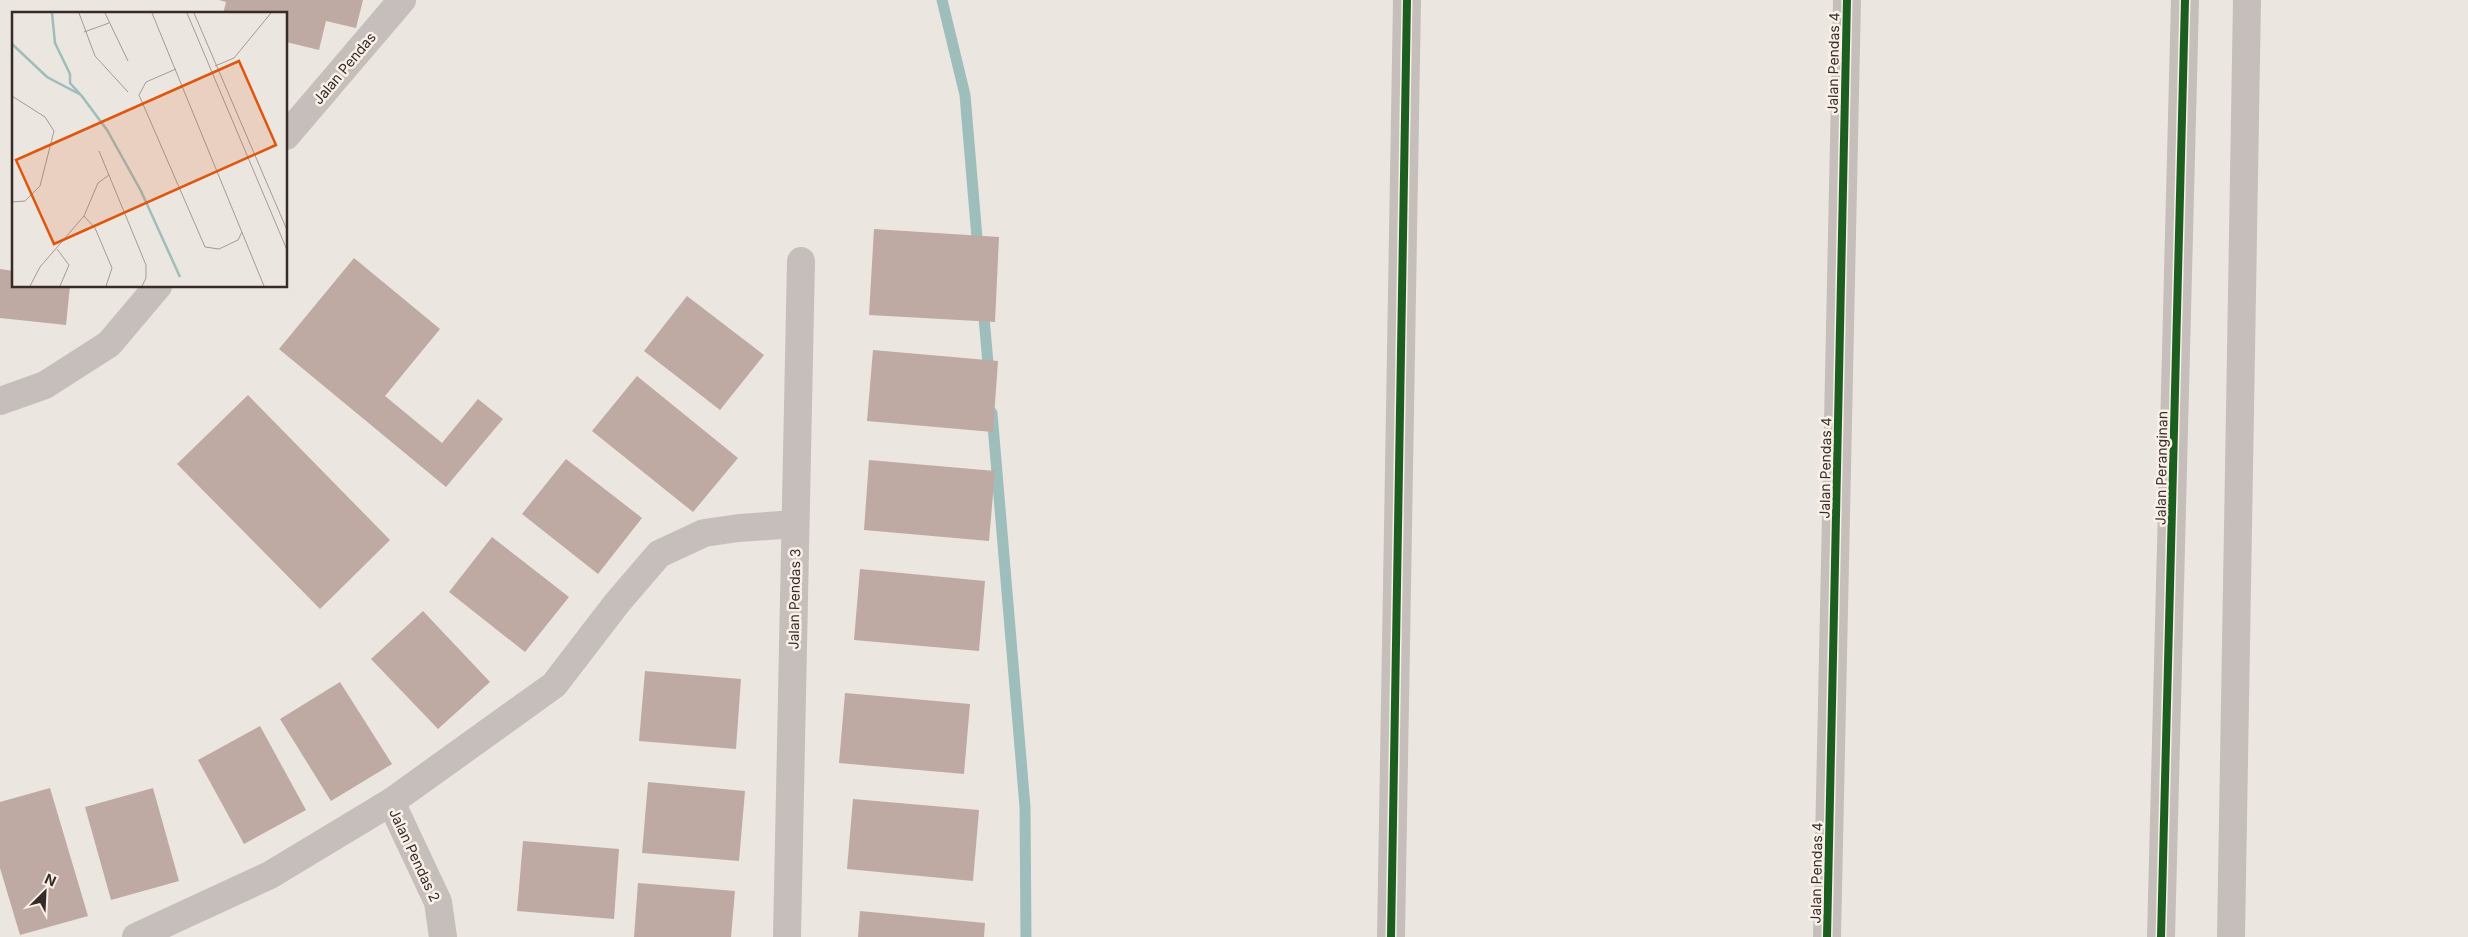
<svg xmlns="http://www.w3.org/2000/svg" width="2468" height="937" font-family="Inter,sans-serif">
<rect width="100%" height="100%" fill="#ece6e1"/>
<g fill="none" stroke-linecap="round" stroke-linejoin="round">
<!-- stream -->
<g stroke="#9ebebb" stroke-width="11">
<path d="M 942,0 L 965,95 L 978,250"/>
<path d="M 983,306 L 989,375"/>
<path d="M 992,413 L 1025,807 L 1026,937"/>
</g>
</g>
<!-- building -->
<g fill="#bfa9a3">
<path d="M 219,0 L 363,0 L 356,28 L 326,21 L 319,50 L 286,42 L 286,14 L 223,14 L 226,2 Z"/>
<path d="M 874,229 L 999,237 L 995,322 L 869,315 Z"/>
<path d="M 354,258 L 440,329 L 385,396 L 442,443 L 478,399 L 503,419 L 446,487 L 279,349 Z"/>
<path d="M 0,269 L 14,271 L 14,286 L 70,286 L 66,325 L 0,318 Z"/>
<path d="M 687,296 L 764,355 L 720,410 L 644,351 Z"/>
<path d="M 873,350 L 998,361 L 993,432 L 867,421 Z"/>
<path d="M 637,376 L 738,458 L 693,512 L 592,431 Z"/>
<path d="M 248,395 L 390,540 L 320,609 L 177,464 Z"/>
<path d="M 566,459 L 642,518 L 598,574 L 522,514 Z"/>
<path d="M 869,460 L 995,471 L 989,541 L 864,530 Z"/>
<path d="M 492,537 L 569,597 L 525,652 L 449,592 Z"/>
<path d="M 860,569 L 985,581 L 979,651 L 854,640 Z"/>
<path d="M 423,611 L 490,682 L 438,729 L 371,659 Z"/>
<path d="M 645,671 L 741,679 L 736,749 L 639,741 Z"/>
<path d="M 340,682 L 392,764 L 331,801 L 280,719 Z"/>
<path d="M 845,693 L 970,704 L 964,774 L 839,763 Z"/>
<path d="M 260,726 L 306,810 L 244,844 L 198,760 Z"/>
<path d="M 648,782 L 745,791 L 739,861 L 642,853 Z"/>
<path d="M 50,788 L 88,916 L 20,935 L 0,868 L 0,802 Z"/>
<path d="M 153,788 L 179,881 L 111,900 L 85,807 Z"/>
<path d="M 853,799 L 979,810 L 973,881 L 847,869 Z"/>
<path d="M 523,841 L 619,849 L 614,919 L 517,911 Z"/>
<path d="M 638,883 L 735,891 L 731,937 L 634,937 Z"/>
<path d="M 860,911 L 985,923 L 984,937 L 858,937 Z"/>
</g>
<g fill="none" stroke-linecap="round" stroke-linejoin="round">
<!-- minor -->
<g stroke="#c5beba" stroke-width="28">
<path d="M 286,136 L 402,0"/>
<path d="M 0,401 L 45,385 L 109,344 L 158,286"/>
<path d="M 391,802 L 438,902 L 443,937"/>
<path d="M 136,937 L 270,875 L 391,802 L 554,685 L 617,603 L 659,554 L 704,533 L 739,528 L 795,524"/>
<path d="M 787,937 L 801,261"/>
<path d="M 1391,937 L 1407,0"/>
<path d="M 1827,937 L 1847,0"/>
<path d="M 2161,937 L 2185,0"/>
<path d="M 2231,937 L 2247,0"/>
</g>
<!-- cycleway casing -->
<g stroke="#f9f0e8" stroke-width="11">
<g id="cycleway">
<path d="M 1391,937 L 1407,0"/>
<path d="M 1827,937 L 1847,0"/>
<path d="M 2161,937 L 2185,0"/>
</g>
</g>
<!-- cycleway -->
<use href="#cycleway" stroke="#1b5e20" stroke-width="8"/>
</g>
<g text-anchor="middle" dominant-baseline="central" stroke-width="5" stroke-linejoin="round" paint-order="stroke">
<!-- street labels -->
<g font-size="14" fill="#362b28" stroke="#f9f0e8">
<text transform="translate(1833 63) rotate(-89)">Jalan Pendas 4</text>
<text transform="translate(344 68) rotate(-50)">Jalan Pendas</text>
<text transform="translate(1825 468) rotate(-89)">Jalan Pendas 4</text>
<text transform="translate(2161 468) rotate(-89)">Jalan Peranginan</text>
<text transform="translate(794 599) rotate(-89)">Jalan Pendas 3</text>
<text transform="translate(415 855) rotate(65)">Jalan Pendas 2</text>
<text transform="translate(1816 873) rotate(-89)">Jalan Pendas 4</text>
</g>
</g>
<!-- overview -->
<g transform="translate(12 12)">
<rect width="275" height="275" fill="#ece6e1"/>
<path fill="none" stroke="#9ebebb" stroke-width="2.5" d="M 40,1 L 43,31 L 58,62 L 58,71 L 68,82M 0,32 L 35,65 L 69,83 L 95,118 L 129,179 L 168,265"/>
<path fill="none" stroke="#a39b97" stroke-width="1" d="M 67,1 L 83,44 L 116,80M 93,1 L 116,49M 140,1 L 252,274M 175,1 L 275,238M 182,1 L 275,218M 72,20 L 97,11M 203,54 L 222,46 L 259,1M 164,57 L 134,70 L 127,83 L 193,235 L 207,237 L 226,228 L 230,220M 0,84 L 33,105 L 42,119 L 28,174 L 13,189 L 0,190M 87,139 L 134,253 L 134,266 L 130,274M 72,204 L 83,216 L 100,256 L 94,274M 45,237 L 57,253 L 48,274M 18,274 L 28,255 L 72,204 L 86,171 L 97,163"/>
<path fill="#df570d" fill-opacity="0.15" stroke="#df570d" stroke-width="2.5" d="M 227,49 L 264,133 L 42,232 L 4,148 Z"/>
<rect width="275" height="275" fill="none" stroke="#362b28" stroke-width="2.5"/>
</g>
<!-- north arrow -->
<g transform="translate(45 892) rotate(24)" stroke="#f9f0e8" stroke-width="4" paint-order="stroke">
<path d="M0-4L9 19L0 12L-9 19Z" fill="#362b28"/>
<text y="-8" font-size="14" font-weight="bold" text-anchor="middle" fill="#362b28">N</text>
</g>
</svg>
